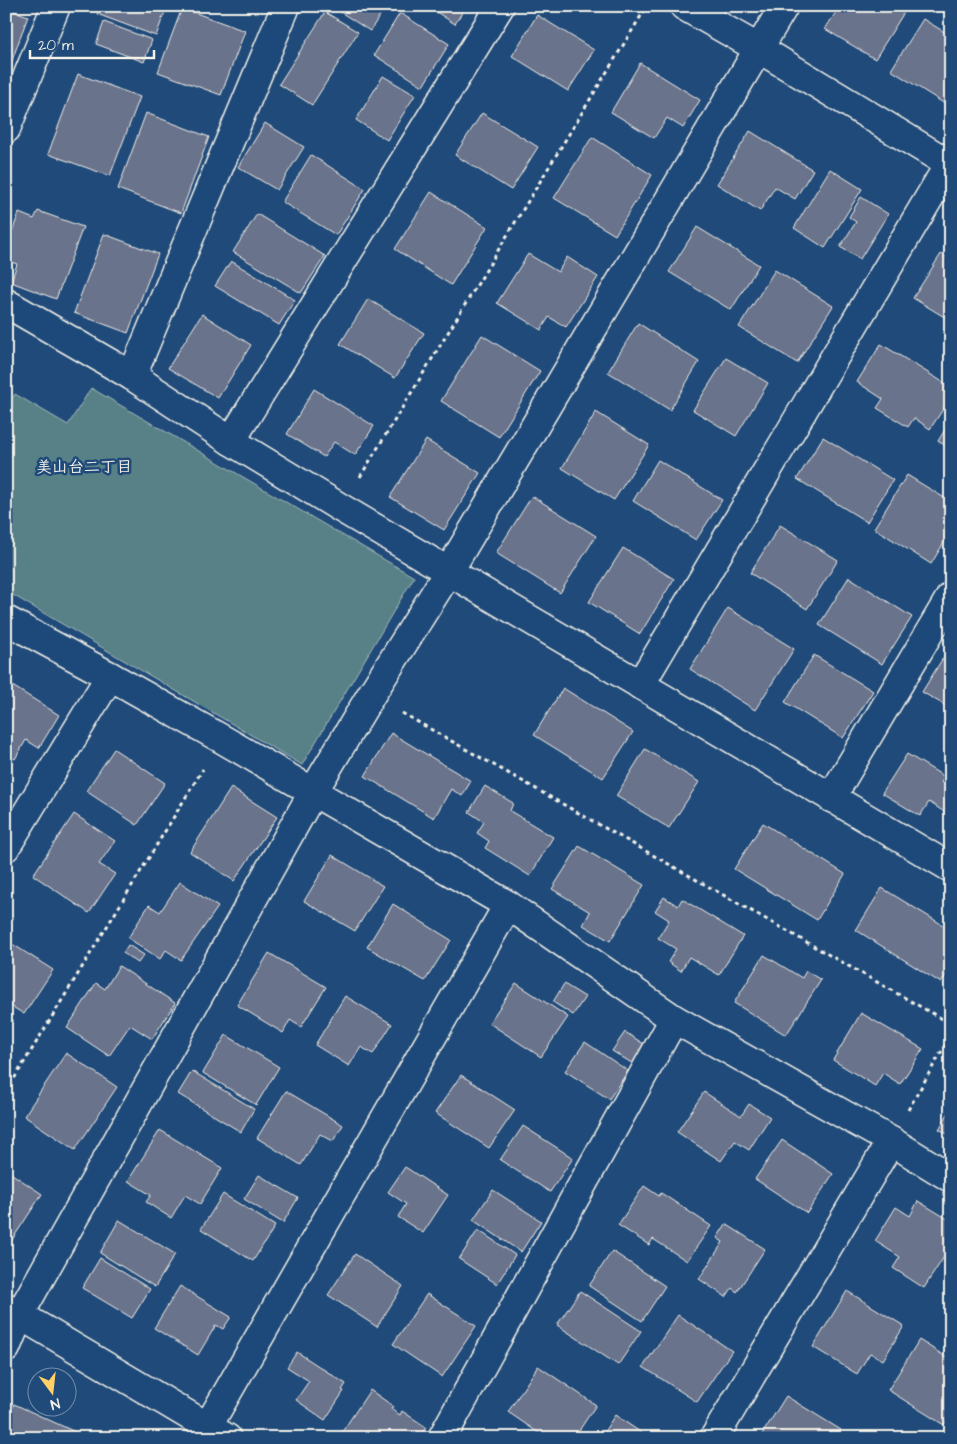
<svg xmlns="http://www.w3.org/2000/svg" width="957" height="1444" font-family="'Architects Daughter','Klee One',sans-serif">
<rect width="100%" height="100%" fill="#1f4a7a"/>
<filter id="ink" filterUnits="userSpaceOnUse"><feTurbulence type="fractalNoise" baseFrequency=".02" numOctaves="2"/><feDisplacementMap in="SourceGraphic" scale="10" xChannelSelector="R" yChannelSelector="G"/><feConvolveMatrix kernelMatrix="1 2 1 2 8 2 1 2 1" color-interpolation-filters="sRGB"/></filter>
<g filter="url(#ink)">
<!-- green -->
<path fill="#588187" stroke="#a6b9b8" d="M 91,388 L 414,577 L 302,765 L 6,591 L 6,409 L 15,394 L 68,425 Z"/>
<!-- building -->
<g fill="#6b738c" stroke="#f4f1e8">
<path d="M 100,6 L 167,6 L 156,36 L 97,14 Z"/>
<path d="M 331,6 L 386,6 L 370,31 Z"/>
<path d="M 427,6 L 466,6 L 455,24 Z"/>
<path d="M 840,6 L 908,6 L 875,59 L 825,29 Z"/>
<path d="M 6,8 L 28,16 L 10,66 L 6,64 Z"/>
<path d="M 182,8 L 245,31 L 221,95 L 158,72 Z"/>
<path d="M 325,12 L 358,32 L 312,105 L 279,84 Z"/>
<path d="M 400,13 L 449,44 L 423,86 L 374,55 Z"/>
<path d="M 537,15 L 594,50 L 568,91 L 512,56 Z"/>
<path d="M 923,19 L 951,36 L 951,94 L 945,104 L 891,70 Z"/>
<path d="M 104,22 L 152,40 L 144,62 L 96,44 Z"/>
<path d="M 640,63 L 700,100 L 683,128 L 667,118 L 654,138 L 611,112 Z"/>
<path d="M 6,74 L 10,76 L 6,86 Z"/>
<path d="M 78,74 L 140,97 L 110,176 L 48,154 Z"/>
<path d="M 383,76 L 415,95 L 387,140 L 356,120 Z"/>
<path d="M 146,113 L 209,137 L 181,213 L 118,189 Z"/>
<path d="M 482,113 L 538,147 L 511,190 L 455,155 Z"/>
<path d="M 265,123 L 304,147 L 277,190 L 238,167 Z"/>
<path d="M 750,131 L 813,170 L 795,199 L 775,187 L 760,211 L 717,184 Z"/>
<path d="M 592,137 L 652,175 L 615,235 L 554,198 Z"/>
<path d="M 311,155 L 365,189 L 336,235 L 282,202 Z"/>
<path d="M 830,169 L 862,189 L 825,248 L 794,228 Z"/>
<path d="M 431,192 L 487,227 L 451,285 L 395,249 Z"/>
<path d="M 861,197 L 888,214 L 860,259 L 840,247 L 856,222 L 849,217 Z"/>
<path d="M 38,211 L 83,227 L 56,299 L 11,282 L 17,264 L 6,260 L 6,248 L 19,213 L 34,219 Z"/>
<path d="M 257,214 L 325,256 L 301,293 L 233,252 Z"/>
<path d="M 697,227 L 759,265 L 731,310 L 669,272 Z"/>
<path d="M 104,234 L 158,254 L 128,333 L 74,313 Z"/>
<path d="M 528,254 L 558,272 L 567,257 L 598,277 L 566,327 L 549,317 L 541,330 L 497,303 Z"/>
<path d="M 941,254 L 951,260 L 951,321 L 913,298 Z"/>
<path d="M 231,261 L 295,300 L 279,325 L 215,286 Z"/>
<path d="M 775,270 L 833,306 L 797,363 L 739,327 Z"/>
<path d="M 368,299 L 424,333 L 395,378 L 340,344 Z"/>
<path d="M 202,314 L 251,345 L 218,398 L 168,368 Z"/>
<path d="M 638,323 L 699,362 L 670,410 L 608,372 Z"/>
<path d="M 482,335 L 540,371 L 499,437 L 441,401 Z"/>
<path d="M 881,344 L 951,387 L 951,397 L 930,429 L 914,418 L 908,427 L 877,408 L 883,399 L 857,382 Z"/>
<path d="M 726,358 L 768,383 L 736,436 L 693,410 Z"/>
<path d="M 314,389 L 374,426 L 355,455 L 334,442 L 324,457 L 287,434 Z"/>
<path d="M 596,412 L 649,445 L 614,500 L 562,468 Z"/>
<path d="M 951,420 L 951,449 L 938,441 Z"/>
<path d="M 823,437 L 893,480 L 867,522 L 797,479 Z"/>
<path d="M 426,440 L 480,473 L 444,530 L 390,497 Z"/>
<path d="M 658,460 L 722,500 L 696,540 L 633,501 Z"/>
<path d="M 907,475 L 951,502 L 951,531 L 931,564 L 874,528 Z"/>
<path d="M 532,496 L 596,536 L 560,593 L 496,553 Z"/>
<path d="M 780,525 L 838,560 L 807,609 L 750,573 Z"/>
<path d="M 623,548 L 674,579 L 640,634 L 589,602 Z"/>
<path d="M 849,577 L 912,617 L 882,664 L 819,625 Z"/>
<path d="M 728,608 L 794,649 L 755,710 L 690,669 Z"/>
<path d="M 951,645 L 951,709 L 922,692 Z"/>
<path d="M 814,655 L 873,691 L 843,738 L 785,702 Z"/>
<path d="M 6,682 L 59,715 L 39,748 L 26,740 L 15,759 L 6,754 Z"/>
<path d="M 563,688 L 633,732 L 603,778 L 534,735 Z"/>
<path d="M 391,733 L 471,781 L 462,796 L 451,789 L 434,818 L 365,776 Z"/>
<path d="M 114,749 L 165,783 L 137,825 L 86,791 Z"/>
<path d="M 645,749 L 699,782 L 669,828 L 616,796 Z"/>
<path d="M 907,754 L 945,777 L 941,782 L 951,788 L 951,811 L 949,815 L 929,802 L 920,816 L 882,793 Z"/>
<path d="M 485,786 L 513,803 L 510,811 L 553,837 L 530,876 L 485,848 L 489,841 L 477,833 L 484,822 L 469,812 Z"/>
<path d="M 231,788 L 277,817 L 234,881 L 190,852 Z"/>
<path d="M 74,814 L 115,841 L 99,864 L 115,874 L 89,913 L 33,875 Z"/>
<path d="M 763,823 L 845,874 L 817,920 L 734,869 Z"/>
<path d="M 579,846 L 644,885 L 610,941 L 583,925 L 590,912 L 552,889 Z"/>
<path d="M 332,855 L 383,886 L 355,931 L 304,901 Z"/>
<path d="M 180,882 L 218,907 L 181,960 L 166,950 L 160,959 L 128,938 L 149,905 L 160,912 Z"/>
<path d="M 882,888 L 951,930 L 951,968 L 941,983 L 856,930 Z"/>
<path d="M 664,897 L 678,906 L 682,899 L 743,936 L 719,975 L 689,957 L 681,971 L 668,962 L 676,949 L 658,938 L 669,920 L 655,911 Z"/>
<path d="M 393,904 L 451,940 L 425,981 L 367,947 Z"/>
<path d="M 6,940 L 53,970 L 24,1014 L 6,1003 Z"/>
<path d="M 128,945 L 144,955 L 138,963 L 123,953 Z"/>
<path d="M 269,953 L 326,987 L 301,1027 L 290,1020 L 283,1033 L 237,1005 Z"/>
<path d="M 764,955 L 802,978 L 806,971 L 821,980 L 786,1035 L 734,1003 Z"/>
<path d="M 119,966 L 175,1003 L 152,1039 L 130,1025 L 109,1056 L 67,1028 L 96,983 L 105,989 Z"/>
<path d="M 516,983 L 568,1017 L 541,1057 L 489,1023 Z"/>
<path d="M 564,984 L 585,997 L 573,1015 L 553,1002 Z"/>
<path d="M 345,996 L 392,1024 L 373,1054 L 361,1047 L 349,1066 L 315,1045 Z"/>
<path d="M 861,1013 L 923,1049 L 900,1084 L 883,1073 L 875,1086 L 833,1060 Z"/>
<path d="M 625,1032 L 647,1046 L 635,1065 L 612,1051 Z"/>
<path d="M 226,1035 L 279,1067 L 256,1105 L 203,1073 Z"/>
<path d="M 585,1042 L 628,1071 L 609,1099 L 565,1071 Z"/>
<path d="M 66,1053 L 117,1087 L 75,1150 L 24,1116 Z"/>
<path d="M 192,1071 L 254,1109 L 241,1132 L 178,1094 Z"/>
<path d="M 461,1075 L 515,1110 L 489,1148 L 435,1113 Z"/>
<path d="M 286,1091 L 343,1125 L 333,1141 L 320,1134 L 301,1165 L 257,1138 Z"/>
<path d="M 704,1092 L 741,1116 L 749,1104 L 770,1117 L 749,1150 L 735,1141 L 721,1161 L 677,1132 Z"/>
<path d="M 951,1109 L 951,1136 L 939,1129 Z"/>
<path d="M 523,1126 L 573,1158 L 550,1192 L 500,1160 Z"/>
<path d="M 160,1130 L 222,1168 L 200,1204 L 185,1195 L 171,1218 L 146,1202 L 151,1195 L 128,1181 Z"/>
<path d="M 782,1140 L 833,1174 L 807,1213 L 755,1179 Z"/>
<path d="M 405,1167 L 448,1195 L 423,1233 L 398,1217 L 406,1204 L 388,1192 Z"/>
<path d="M 6,1170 L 42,1194 L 6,1249 Z"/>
<path d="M 259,1175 L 298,1198 L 283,1223 L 244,1199 Z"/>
<path d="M 644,1186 L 659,1196 L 661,1193 L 711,1226 L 687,1261 L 653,1239 L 649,1245 L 618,1225 Z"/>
<path d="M 493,1190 L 541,1221 L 521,1252 L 473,1220 Z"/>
<path d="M 223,1194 L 275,1226 L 253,1261 L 201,1229 Z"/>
<path d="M 918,1201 L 951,1221 L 951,1246 L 924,1288 L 893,1268 L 900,1257 L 875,1241 L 896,1207 L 910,1216 Z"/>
<path d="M 119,1220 L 175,1254 L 155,1287 L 100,1253 Z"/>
<path d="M 726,1224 L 765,1249 L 737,1292 L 732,1288 L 726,1297 L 699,1279 L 723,1242 L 717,1238 Z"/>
<path d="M 478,1230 L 515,1255 L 497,1284 L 459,1259 Z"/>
<path d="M 612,1251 L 665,1286 L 642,1321 L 589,1286 Z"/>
<path d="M 355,1254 L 403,1286 L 377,1327 L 328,1295 Z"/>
<path d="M 100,1258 L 150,1289 L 132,1318 L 82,1288 Z"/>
<path d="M 180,1286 L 231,1317 L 223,1329 L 216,1325 L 198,1355 L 154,1328 Z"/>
<path d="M 580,1291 L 641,1331 L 618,1365 L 557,1325 Z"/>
<path d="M 847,1291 L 904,1326 L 883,1360 L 870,1353 L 857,1374 L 813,1347 Z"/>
<path d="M 427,1294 L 476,1326 L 442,1377 L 393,1344 Z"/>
<path d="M 678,1315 L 732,1351 L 697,1402 L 643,1367 Z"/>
<path d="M 919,1340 L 951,1360 L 951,1414 L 944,1425 L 888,1390 Z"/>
<path d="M 297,1352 L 346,1384 L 342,1390 L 344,1391 L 325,1420 L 296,1400 L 309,1381 L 287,1367 Z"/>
<path d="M 538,1366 L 596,1405 L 574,1438 L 546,1438 L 508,1412 Z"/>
<path d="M 370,1390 L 393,1406 L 391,1409 L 400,1415 L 402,1411 L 426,1427 L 419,1438 L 338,1438 Z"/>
<path d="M 786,1396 L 841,1430 L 836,1438 L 763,1438 L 761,1436 Z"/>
<path d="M 14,1404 L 84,1436 L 83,1438 L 6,1438 L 6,1421 Z"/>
<path d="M 615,1415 L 649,1438 L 600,1438 Z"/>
<path d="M 103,1432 L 116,1438 L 101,1438 Z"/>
<path d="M 868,1433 L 876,1438 L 865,1438 Z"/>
</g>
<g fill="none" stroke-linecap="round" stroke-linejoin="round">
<!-- street casing -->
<g stroke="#f4f1e8" stroke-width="31">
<g id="street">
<path d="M 6,129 L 56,6"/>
<path d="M 6,303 L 132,376 L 231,441 L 341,508 L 951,868"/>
<path d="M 132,376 L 286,6"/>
<path d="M 231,441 L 500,6"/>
<path d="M 6,620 L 110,676 L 222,739 L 508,905 L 674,1019 L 891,1141 L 951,1178"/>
<path d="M 640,685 L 951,161"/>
<path d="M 831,798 L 951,596"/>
<path d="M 6,847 L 110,676"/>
<path d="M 6,1307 L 227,1438"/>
<path d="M 6,1348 L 20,1314 L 313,792 L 371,695 L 449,571 L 784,6"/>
<path d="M 203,1438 L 208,1426 L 508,905"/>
<path d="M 442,1438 L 674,1019"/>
<path d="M 714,1438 L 891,1141"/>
</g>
</g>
<!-- secondary casing -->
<g stroke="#f4f1e8" stroke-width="31">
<path id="secondary" d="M 684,6 L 758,48 L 951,165"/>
</g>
<!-- path -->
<g stroke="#f4f1e8" stroke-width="3" stroke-dasharray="4 4" stroke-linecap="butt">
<path d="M 360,477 L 647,6"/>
<path d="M 402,713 L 951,1024"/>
<path d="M 6,1092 L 203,769"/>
<path d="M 908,1110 L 951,1035"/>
</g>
<!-- street -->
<use href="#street" stroke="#1f4a7a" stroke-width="28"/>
<!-- secondary -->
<use href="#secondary" stroke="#1f4a7a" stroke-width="28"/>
</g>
</g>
<g text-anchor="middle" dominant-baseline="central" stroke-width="5" stroke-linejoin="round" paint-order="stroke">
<!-- neighbourhood labels -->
<g font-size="16" font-weight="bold" fill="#f4f1e8" stroke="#1f4a7a">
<text x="84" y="467">美山台二丁目</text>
</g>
</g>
<!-- margin -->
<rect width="957" height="1444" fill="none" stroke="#1f4a7a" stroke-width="25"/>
<rect x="12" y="12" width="932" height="1419" fill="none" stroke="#f4f1e8" stroke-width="2" filter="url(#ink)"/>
<!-- north arrow -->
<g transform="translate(52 1392) rotate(165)"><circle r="24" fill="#1f4a7a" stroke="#748da6"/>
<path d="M0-4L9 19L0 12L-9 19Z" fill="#ffd166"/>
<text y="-8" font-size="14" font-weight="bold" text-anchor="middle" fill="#f4f1e8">N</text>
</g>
<!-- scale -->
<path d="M30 50v8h124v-8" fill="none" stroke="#f4f1e8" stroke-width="2.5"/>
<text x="38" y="50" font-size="15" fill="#f4f1e8" stroke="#1f4a7a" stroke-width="4" paint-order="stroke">20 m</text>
</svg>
